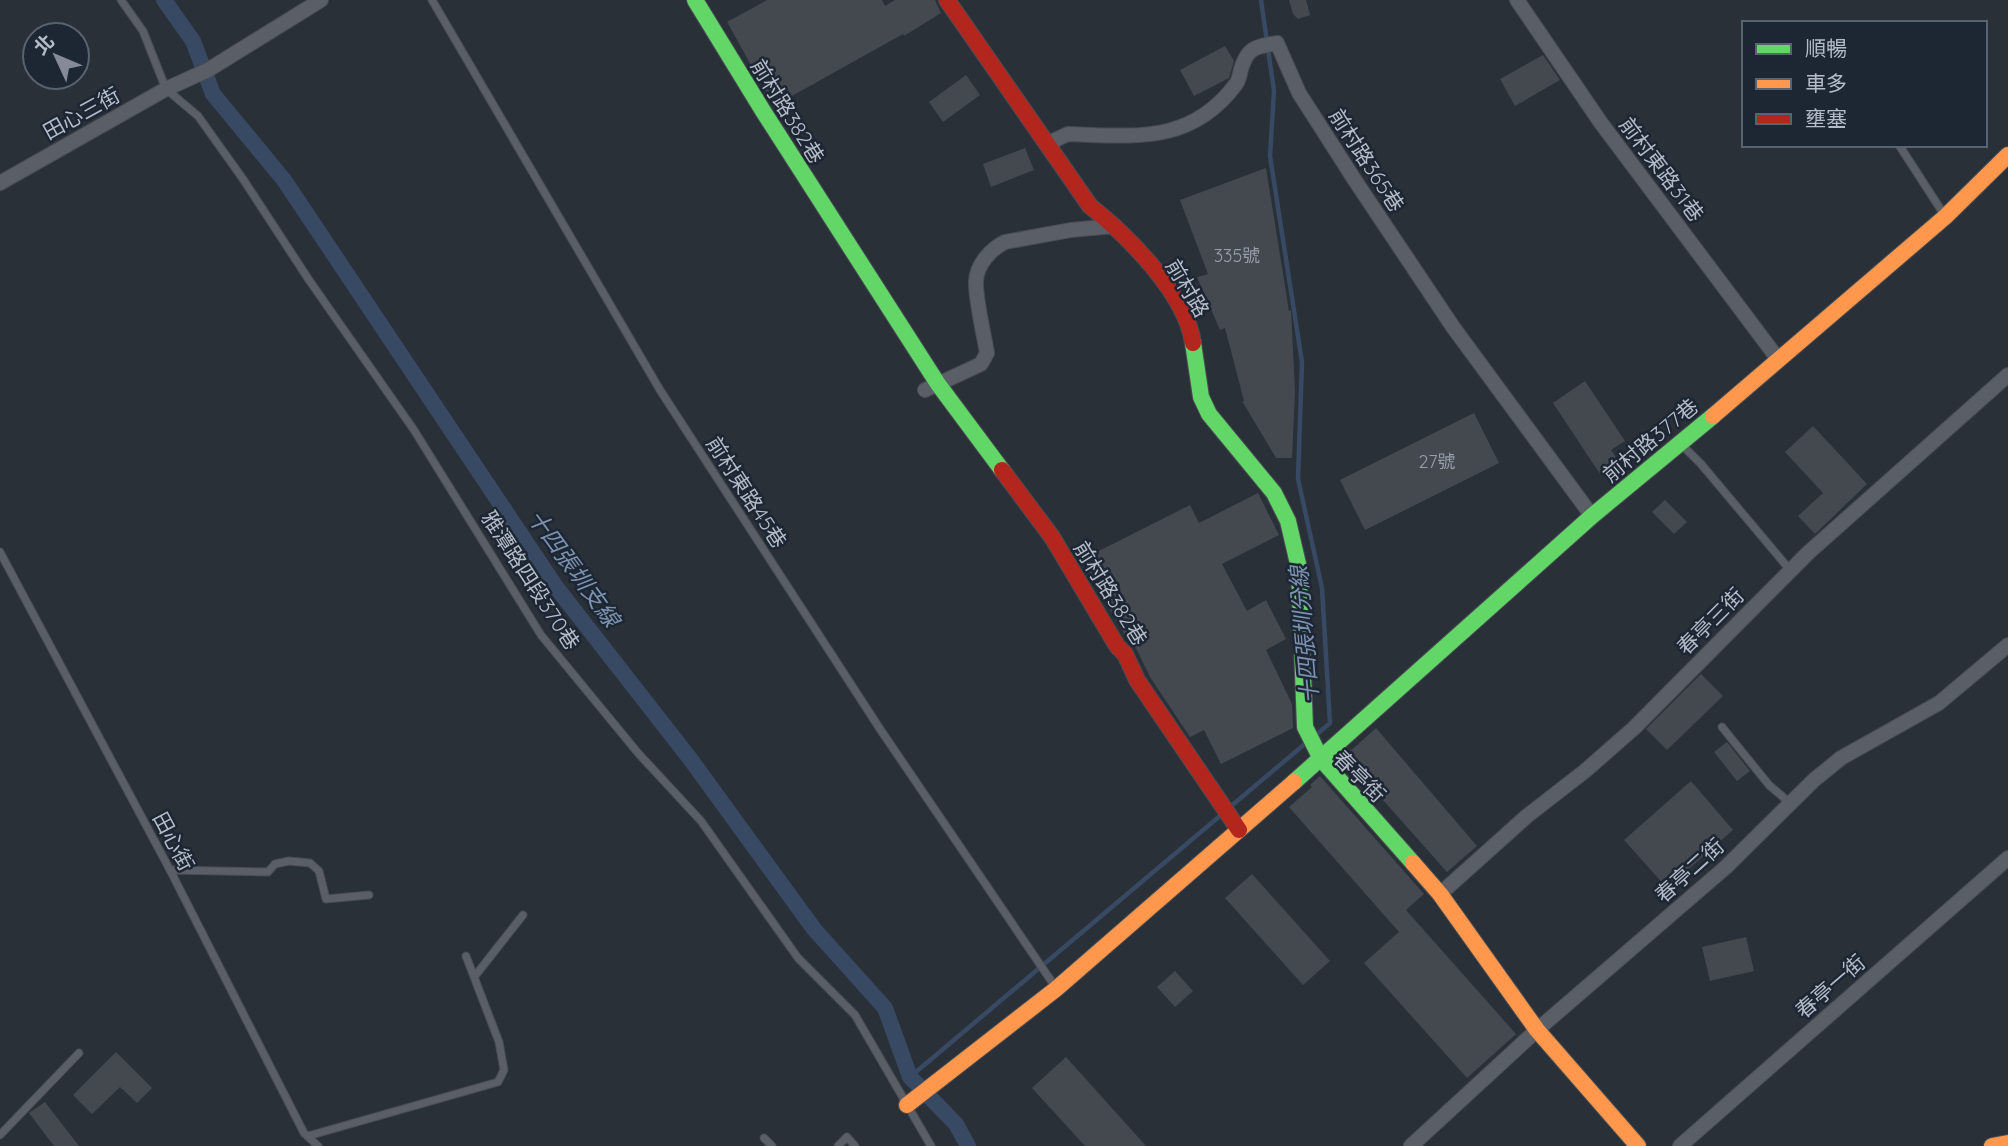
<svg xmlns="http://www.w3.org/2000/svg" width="2008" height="1146" font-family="Quicksand,'Noto Sans TC',sans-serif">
<rect width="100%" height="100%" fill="#2a3038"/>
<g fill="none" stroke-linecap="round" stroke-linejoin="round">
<!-- stream -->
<g stroke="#384963" stroke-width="4.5">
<path d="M 1261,0 L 1274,91 L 1270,156 L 1302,362 L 1298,479 L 1322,588 L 1330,723 L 1316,735"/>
<path d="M 1230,807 L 1306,743"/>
<path d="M 910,1077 L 1221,815"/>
</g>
<!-- canal -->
<path stroke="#384963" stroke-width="16" d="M 164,0 L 193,41 L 213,94 L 284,180 L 556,587 L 691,760 L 814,929 L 885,1008 L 910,1077 L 956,1124 L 968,1146"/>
</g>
<!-- building -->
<g fill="#444950">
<path d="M 767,0 L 882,0 L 885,6 L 895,0 L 935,0 L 941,13 L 904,36 L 903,34 L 774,106 L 727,22 Z"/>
<path d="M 1289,0 L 1306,0 L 1310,15 L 1298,19 L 1293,14 Z"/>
<path d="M 1225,46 L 1234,61 L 1229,78 L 1194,96 L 1180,70 Z"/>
<path d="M 1543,55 L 1560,80 L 1515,106 L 1500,79 Z"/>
<path d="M 966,75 L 980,95 L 943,122 L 929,102 Z"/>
<path d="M 1025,148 L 1034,170 L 991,187 L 983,164 Z"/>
<path d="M 1266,168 L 1289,311 L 1291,310 L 1295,391 L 1292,458 L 1276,458 L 1242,401 L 1244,401 L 1225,328 L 1220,330 L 1197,277 L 1208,274 L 1180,200 Z"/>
<path d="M 1585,381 L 1625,441 L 1611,450 L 1619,462 L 1600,474 L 1553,403 Z"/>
<path d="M 1474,413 L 1499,463 L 1365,530 L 1340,480 Z"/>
<path d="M 1813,426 L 1867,484 L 1815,534 L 1798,516 L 1823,493 L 1785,452 Z"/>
<path d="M 1258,493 L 1279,535 L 1222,564 L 1247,611 L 1266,600 L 1286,639 L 1266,650 L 1292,704 L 1293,728 L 1221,764 L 1204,730 L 1190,737 L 1150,677 L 1136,648 L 1127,638 L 1108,606 L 1083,559 L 1190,505 L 1199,523 Z"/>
<path d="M 1665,500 L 1687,522 L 1674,534 L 1652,512 Z"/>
<path d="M 1701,674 L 1723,696 L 1667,750 L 1646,729 Z"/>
<path d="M 1376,728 L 1477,846 L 1447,872 L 1383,800 L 1386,798 L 1347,754 Z"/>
<path d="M 1727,742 L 1750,771 L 1737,781 L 1714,752 Z"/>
<path d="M 1320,776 L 1424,894 L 1406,910 L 1516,1034 L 1467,1078 L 1364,963 L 1399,932 L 1289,807 L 1312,787 L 1310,785 Z"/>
<path d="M 1691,781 L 1733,830 L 1667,888 L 1624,840 Z"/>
<path d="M 1252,874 L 1330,961 L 1303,985 L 1225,898 Z"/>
<path d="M 1746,937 L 1754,971 L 1710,981 L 1702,947 Z"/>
<path d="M 1175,971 L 1193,991 L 1175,1007 L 1157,987 Z"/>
<path d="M 116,1052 L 152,1088 L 137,1103 L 120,1087 L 92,1114 L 73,1095 Z"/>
<path d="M 1066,1057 L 1146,1146 L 1085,1146 L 1032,1088 Z"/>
<path d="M 45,1102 L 79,1146 L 54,1146 L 29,1113 Z"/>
</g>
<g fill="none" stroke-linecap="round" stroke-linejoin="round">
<!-- lane casing -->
<g stroke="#484c53" stroke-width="9">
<g id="lane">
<path d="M 121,0 L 143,31 L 166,89 L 198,116 L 243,179 L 309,280 L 414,430 L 541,635 L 638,753 L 701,821 L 798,958 L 855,1015 L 931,1146"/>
<path d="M 432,0 L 660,390 L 880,729 L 1056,988"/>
<path d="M 1899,145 L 1945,216"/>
<path d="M 1681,444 L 1701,464 L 1790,570"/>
<path d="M 0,552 L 170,870 L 304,1133 L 318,1146"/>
<path d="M 1722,727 L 1769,785 L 1790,803"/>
<path d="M 170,870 L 268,872 L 275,864 L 289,861 L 310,863 L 319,871 L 326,899 L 369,895"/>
<path d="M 475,976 L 523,915"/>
<path d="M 0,1135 L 79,1053"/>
<path d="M 308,1136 L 498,1082 L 504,1070 L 499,1042 L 466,956"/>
<path d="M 764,1138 L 772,1146"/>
<path d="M 838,1146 L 847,1137 L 855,1146"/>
</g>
</g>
<!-- street casing -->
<g stroke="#484c53" stroke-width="16">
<g id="street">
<path d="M 1517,0 L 1601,123 L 1778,359"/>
<path d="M 1050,148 L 1055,140 L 1068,134 C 1133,136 1191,145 1236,84 C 1239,80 1240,74 1241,69 C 1248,47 1255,47 1277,43 L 1299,93 L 1354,179 L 1453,327 L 1592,516"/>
<path d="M 0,183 L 166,89 L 208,70 L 321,0"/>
<path d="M 925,390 L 981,364 L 987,353 C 984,335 975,297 976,281 C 977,264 991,249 1005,242 L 1071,230 L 1115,226"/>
<path d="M 1440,894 L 1527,816 L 1585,771 L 1634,728 L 1808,553 L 2008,375"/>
<path d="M 1411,1146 L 1537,1030 L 1726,867 L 1814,780 L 1841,758 L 1939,703 L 2008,645"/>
<path d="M 1680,1146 L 2008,858"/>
</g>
</g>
<!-- fast casing -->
<g stroke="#484c53" stroke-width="18">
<g id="fast">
<path d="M 695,0 L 763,111 L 938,384 L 1002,470"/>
<path d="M 1193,343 L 1201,397 L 1209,414 L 1274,493 L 1288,521 L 1299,568 L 1305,727 L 1321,759 L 1413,863"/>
<path d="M 1294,782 L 1592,516 L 1713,416"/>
</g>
</g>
<!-- slow casing -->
<g stroke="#484c53" stroke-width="18">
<g id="slow">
<path d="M 1713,416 L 1945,217 L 2008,155"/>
<path d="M 1413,863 L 1440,894 L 1537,1030 L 1638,1146"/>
<path d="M 907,1105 L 1056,989 L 1294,782"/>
<path d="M 1992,1146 L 2008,1143"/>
</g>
</g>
<!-- jam casing -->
<g stroke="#484c53" stroke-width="18">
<g id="jam">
<path d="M 947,0 L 1090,206 C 1128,236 1186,294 1193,343"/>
<path d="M 1002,470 L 1052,537 L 1117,646 L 1125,654 L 1137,680 L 1239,830"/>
</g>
</g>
<!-- lane -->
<use href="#lane" stroke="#5a5e66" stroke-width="7"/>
<!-- street -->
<use href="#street" stroke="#5a5e66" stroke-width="14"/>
<!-- fast -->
<use href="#fast" stroke="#63d668" stroke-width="16"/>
<!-- slow -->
<use href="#slow" stroke="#ff974d" stroke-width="16"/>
<!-- jam -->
<use href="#jam" stroke="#b3261e" stroke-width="16"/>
</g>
<g text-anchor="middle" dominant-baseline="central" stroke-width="5" stroke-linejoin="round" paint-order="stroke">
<!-- number labels -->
<g font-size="18" fill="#989fab">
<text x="1237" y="255">335號</text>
<text x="1437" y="461">27號</text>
</g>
<!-- street labels -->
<g font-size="21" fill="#b4bcc9" stroke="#1d2633">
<text transform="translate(788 111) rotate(58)">前村路382巷</text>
<text transform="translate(81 113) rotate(-29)">田心三街</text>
<text transform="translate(1367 160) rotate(57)">前村路365巷</text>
<text transform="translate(1662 169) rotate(53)">前村東路31巷</text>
<text transform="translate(1188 288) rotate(59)">前村路</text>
<text transform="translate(1650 440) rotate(-40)">前村路377巷</text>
<text transform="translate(747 492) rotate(57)">前村東路45巷</text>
<text transform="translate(531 580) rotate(57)">雅潭路四段370巷</text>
<text transform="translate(1111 593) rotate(58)">前村路382巷</text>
<text transform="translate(1710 621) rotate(-45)">春亭三街</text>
<text transform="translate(1360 776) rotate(45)">春亭街</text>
<text transform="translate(174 841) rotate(62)">田心街</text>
<text transform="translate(1689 870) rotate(-42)">春亭二街</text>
<text transform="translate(1830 986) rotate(-41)">春亭一街</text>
</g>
<!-- water labels -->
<g font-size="23" font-style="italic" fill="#7c92b1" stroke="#1d2633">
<text transform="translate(574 568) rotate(54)">十四張圳支線</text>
<text transform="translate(1304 635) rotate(-95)">十四張圳分線</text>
</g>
</g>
<!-- legend -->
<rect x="1742" y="21" width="245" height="126" fill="#1d2633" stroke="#59626f" stroke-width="2"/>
<rect x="1756" y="44" width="35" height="10" fill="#63d668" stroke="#59626f" stroke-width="2"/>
<text x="1805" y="56" font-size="21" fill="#b4bcc9">順暢</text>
<rect x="1756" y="79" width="35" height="10" fill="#ff974d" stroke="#59626f" stroke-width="2"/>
<text x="1805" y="91" font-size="21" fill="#b4bcc9">車多</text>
<rect x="1756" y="114" width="35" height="10" fill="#b3261e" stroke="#59626f" stroke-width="2"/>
<text x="1805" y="126" font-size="21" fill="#b4bcc9">壅塞</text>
<!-- north arrow -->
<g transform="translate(56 56) rotate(314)"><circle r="33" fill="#1d2633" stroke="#59626f" stroke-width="2"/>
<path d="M0-5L12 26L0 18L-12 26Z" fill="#848b96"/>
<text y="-10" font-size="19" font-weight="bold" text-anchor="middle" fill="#b4bcc9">北</text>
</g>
</svg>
